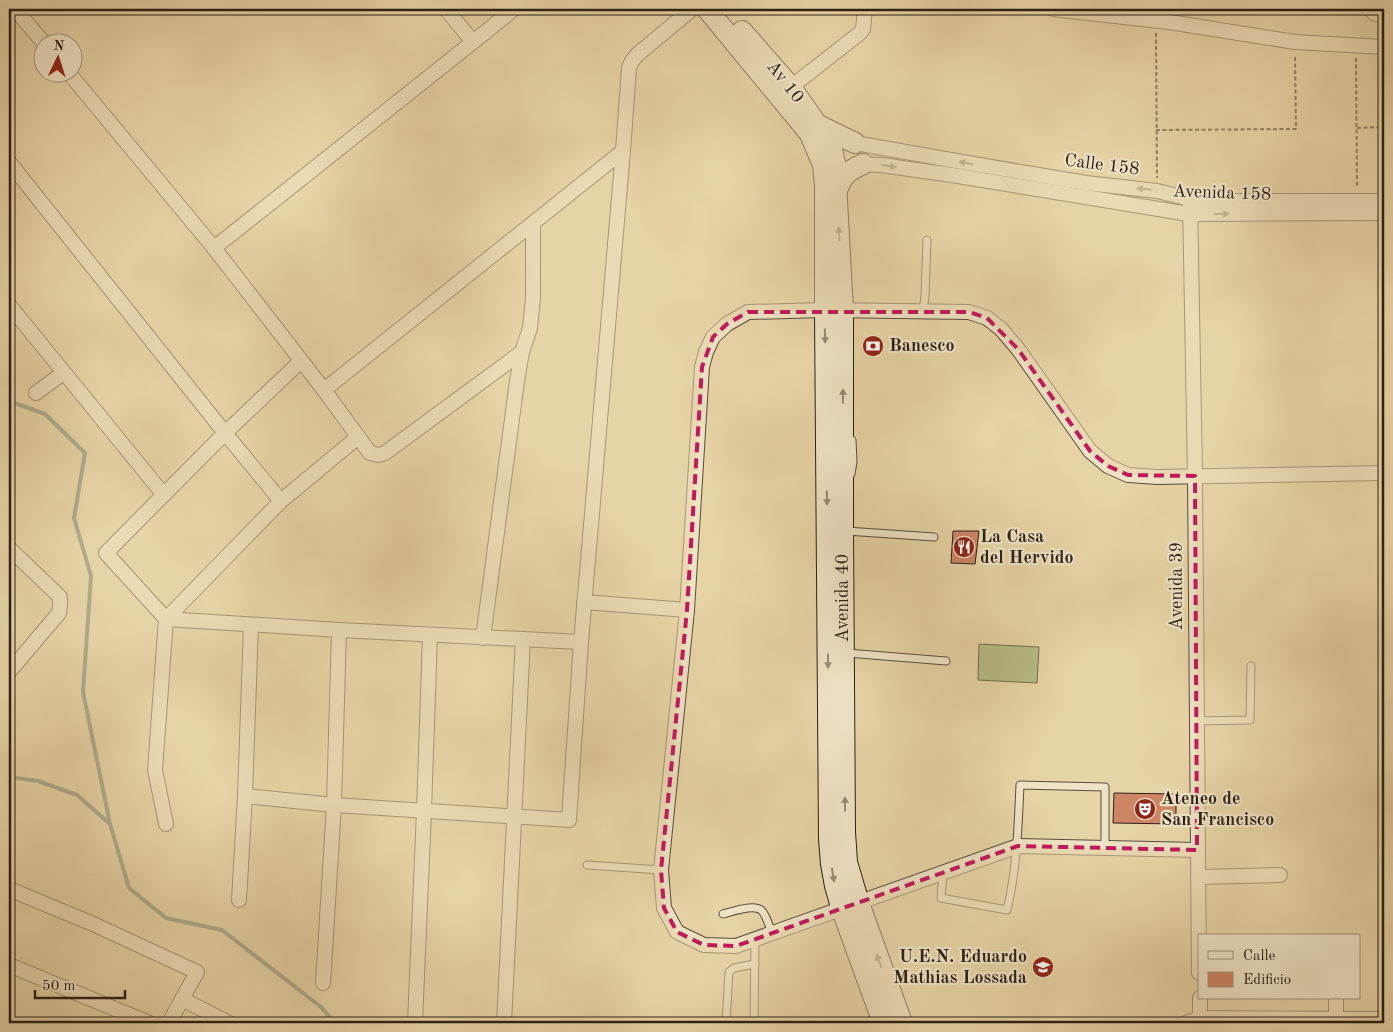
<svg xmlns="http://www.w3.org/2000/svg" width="1393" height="1032" font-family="'Old Standard TT',serif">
<rect width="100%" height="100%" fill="#e7d4a6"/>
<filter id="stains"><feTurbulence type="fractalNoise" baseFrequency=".004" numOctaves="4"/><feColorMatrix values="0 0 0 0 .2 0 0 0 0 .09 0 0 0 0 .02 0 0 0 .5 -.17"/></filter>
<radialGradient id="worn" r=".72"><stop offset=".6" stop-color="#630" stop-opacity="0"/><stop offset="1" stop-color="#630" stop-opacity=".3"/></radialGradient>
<!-- green -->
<path fill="#b7bc86" stroke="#716e4f" d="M 979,644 L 1039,647 L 1037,683 L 978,680 Z"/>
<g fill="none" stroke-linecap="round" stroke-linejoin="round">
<!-- stream -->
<g stroke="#6c7b6e" stroke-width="4">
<path d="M 9,401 L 45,414 L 85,453 L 74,518 L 91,576 L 83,692 L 110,824 L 129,888 L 166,918 L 222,930 L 321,1007 L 335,1023"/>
<path d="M 9,777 L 38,781 L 77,795 L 110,824"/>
</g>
</g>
<!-- building -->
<g fill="#ce8565" stroke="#2b1f18">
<path d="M 953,531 L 979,531 L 975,564 L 951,563 Z"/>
<path d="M 1114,793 L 1176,794 L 1176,824 L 1113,823 Z"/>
</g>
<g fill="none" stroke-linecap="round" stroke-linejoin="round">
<!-- lane casing -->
<g stroke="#5a4c3c" stroke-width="9">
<g id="lane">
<path d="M 923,312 L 925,296 L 927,240"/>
<path d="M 851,474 L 853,462 L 852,440"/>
<path d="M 846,531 L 934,537"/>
<path d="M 847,653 L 946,661"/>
<path d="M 1196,721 L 1250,720 L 1251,666"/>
<path d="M 587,865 L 661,870"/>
<path d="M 943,873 L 941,898 L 1007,910 C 1017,868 1018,828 1020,785 L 1105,787 L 1105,848"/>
<path d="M 723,914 C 731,912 755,903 762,911 C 766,915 770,928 772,933"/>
<path d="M 726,1023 L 729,972 L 734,968 L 755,964"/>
<path d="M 754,1023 L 755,939"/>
</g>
</g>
<!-- street casing -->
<g stroke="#5a4c3c" stroke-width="16">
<g id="street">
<path d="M 15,9 L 43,42"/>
<path d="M 1053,9 L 1169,22 L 1295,42 L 1384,47"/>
<path d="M 1370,9 L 1374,13 L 1384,16"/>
<path d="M 473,42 L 514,9"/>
<path d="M 68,72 L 214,248 L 473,42 L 446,9"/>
<path d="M 791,87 L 860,33 L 863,29 L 865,9"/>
<path d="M 848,143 L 855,143 L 962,162 L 1086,183 L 1157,191 L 1198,201 L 1384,201"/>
<path d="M 9,162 L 225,433 L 281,501"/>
<path d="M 856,164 L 881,165 L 952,175 L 1189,214 L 1384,213"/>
<path d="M 1190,199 L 1195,476 L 1199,973"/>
<path d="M 214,248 L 324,390 L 370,453 L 378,455 L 385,453 L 522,352"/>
<path d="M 9,305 L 164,495"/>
<path d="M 324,390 L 623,151 L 629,68 L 632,61 L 638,54 L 692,9"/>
<path d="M 36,393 L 63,373"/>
<path d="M 358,437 L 281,501 L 166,619 L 339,630 L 581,642"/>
<path d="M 9,548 L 60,597 L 60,605 L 59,613 L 9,672"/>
<path d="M 584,602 L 687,610"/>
<path d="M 483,638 L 517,381 L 522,352 L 530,328 L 533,298 L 533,224"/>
<path d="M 245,796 L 334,805 L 569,820 L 581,642 L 623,151"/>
<path d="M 166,824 L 155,770 L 166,619 L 106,553 L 225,433 L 301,361"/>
<path d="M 1197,850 L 1018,846 L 736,946 L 704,945 L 677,932 L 664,908 L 661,870 L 687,610 L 702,367 L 706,352 L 713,337 L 727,324 L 748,312 L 825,310 L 969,312 L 987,318 L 1001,329 L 1018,349 L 1090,451 L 1108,466 L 1128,475 L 1157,477 L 1384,473"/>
<path d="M 1198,877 L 1280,875"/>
<path d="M 9,889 L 93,924 L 197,972 L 169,1023"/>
<path d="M 239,900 L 245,796 L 251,625"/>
<path d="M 9,965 L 149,1023"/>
<path d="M 323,983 L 334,805 L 339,630"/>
<path d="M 1200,998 L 1200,1018"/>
<path d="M 182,999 L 229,1023"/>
<path d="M 1336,1018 L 1336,998"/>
<path d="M 415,1023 L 424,811 L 430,635"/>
<path d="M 504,1023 L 523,639"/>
<path d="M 1186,1023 L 1200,1018 L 1384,1019"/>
</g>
</g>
<!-- secondary casing -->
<g stroke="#2b1f18" stroke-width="22">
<g id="secondary">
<path d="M 707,9 L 810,134 L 823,165 L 825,185 L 825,310 L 829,839 L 831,864 L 835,886 L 842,910 L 883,1023"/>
<path d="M 742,31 L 791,87 L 831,145 L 835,163 L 843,311 L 843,531 L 845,832 L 847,862 L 859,903 L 902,1023"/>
<path d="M 818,125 L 855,143"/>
<path d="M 837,190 C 844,174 846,172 863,164"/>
</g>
</g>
<!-- path -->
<g stroke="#2b1f18" stroke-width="2" stroke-dasharray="4 2.5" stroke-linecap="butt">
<path d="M 1156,33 L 1157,178"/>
<path d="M 1356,58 L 1357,188"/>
<path d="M 1357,128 L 1384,127"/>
<path d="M 1156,130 L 1296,129 L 1295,55"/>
</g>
<!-- lane -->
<use href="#lane" stroke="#efe3c5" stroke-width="7"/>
<!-- street -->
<use href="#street" stroke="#efe3c5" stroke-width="14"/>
<!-- secondary -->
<use href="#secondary" stroke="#efe3c5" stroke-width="20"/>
</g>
<!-- one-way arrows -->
<defs><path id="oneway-solid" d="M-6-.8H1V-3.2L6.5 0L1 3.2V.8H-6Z" transform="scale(1.25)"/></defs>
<g fill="#978b77">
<use href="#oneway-solid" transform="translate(966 163) rotate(-170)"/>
<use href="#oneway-solid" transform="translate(889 166) rotate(8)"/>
<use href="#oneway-solid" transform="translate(1144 189) rotate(-174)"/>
<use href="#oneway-solid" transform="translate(1222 214)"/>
<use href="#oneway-solid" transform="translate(839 234) rotate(-93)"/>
<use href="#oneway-solid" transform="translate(825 336) rotate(89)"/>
<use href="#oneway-solid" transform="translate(843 396) rotate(-90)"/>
<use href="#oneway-solid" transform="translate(827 498) rotate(89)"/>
<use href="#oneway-solid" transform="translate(828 661) rotate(90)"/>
<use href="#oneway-solid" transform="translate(845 804) rotate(-90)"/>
<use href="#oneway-solid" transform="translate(833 875) rotate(81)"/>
<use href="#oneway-solid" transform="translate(879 961) rotate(-110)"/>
</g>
<!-- marked area -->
<path d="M0 0H1393V1032H0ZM 748,312 L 969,312 L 987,318 L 1018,349 L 1090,451 L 1108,466 L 1128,475 L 1195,476 L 1197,850 L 1018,846 L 736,946 L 704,945 L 677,932 L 664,908 L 661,870 L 687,610 L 702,367 L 713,337 L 727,324 Z" fill="#e7d4a6" fill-opacity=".55" fill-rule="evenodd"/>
<path fill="none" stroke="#c2185b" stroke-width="4" stroke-dasharray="10 6" stroke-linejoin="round" d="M 748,312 L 969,312 L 987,318 L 1018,349 L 1090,451 L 1108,466 L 1128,475 L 1195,476 L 1197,850 L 1018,846 L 736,946 L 704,945 L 677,932 L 664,908 L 661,870 L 687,610 L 702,367 L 713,337 L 727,324 Z"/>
<!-- icons -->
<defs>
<g id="bank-disc" transform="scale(1.125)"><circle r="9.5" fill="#8f2418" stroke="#efe3c5"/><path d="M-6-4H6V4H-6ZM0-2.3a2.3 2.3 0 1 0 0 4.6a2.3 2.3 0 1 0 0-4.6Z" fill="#fff"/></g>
<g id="restaurant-disc" transform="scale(1.125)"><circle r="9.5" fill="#8f2418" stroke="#efe3c5"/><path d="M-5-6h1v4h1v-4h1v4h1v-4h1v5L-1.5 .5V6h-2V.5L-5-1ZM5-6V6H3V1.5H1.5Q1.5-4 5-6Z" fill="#fff"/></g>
<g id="theatre-disc" transform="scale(1.125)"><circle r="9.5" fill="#8f2418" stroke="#efe3c5"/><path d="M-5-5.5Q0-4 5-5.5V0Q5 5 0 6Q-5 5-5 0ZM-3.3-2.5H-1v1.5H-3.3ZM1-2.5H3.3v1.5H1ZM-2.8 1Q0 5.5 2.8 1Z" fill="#fff"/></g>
<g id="school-disc" transform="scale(1.125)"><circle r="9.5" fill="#8f2418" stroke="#efe3c5"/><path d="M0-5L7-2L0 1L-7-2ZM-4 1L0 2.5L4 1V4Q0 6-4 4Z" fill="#fff"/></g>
</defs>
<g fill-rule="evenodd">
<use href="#bank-disc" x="873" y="346"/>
<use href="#restaurant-disc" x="964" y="547"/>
<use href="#theatre-disc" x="1145" y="809"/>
<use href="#school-disc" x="1043" y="967"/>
</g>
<g text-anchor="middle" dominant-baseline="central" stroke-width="4.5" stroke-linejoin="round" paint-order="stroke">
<!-- street labels -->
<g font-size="18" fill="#2b1f18" stroke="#efe3c5">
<text transform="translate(785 82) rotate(52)">Av 10</text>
<text transform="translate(1102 165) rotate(7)">Calle 158</text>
<text transform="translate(1222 193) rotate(2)">Avenida 158</text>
<text transform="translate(1177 586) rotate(-90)">Avenida 39</text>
<text transform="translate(843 598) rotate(-90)">Avenida 40</text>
</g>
<!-- poi labels -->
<g font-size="18" font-weight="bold" fill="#2b1f18" stroke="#efe3c5" text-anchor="start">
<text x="889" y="346">Banesco</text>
<text x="980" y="537">La Casa<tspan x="980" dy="21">del Hervido</tspan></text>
<text x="1161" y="799">Ateneo de<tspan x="1161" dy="21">San Francisco</tspan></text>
<text x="1027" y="957" text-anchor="end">U.E.N. Eduardo<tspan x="1027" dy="21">Mathias Lossada</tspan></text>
</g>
</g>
<!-- margin -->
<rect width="1393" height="1032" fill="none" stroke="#e7d4a6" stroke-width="30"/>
<rect x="10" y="10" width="1373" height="1012" fill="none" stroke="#2b1f18" stroke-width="2.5"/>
<rect x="15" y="15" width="1363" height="1002" fill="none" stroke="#2b1f18"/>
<!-- legend -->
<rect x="1198" y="934" width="162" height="65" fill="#efe3c5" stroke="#a19580"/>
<rect x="1208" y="951" width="25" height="8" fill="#efe3c5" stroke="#a19580"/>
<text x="1243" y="960" font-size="15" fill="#2b1f18">Calle</text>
<rect x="1208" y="972" width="25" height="15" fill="#ce8565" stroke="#a19580"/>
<text x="1243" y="984" font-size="15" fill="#2b1f18">Edificio</text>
<!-- north arrow -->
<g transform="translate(58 58) rotate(4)"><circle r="24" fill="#efe3c5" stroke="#a19580"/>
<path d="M0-4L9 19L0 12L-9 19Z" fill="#8f2418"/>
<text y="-8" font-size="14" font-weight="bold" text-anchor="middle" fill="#2b1f18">N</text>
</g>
<!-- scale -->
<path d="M35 990v8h90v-8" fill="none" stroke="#2b1f18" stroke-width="2.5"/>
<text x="42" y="990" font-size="15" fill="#2b1f18" stroke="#efe3c5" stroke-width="4" paint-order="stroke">50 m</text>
<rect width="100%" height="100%" filter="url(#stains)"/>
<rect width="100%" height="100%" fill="url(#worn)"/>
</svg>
